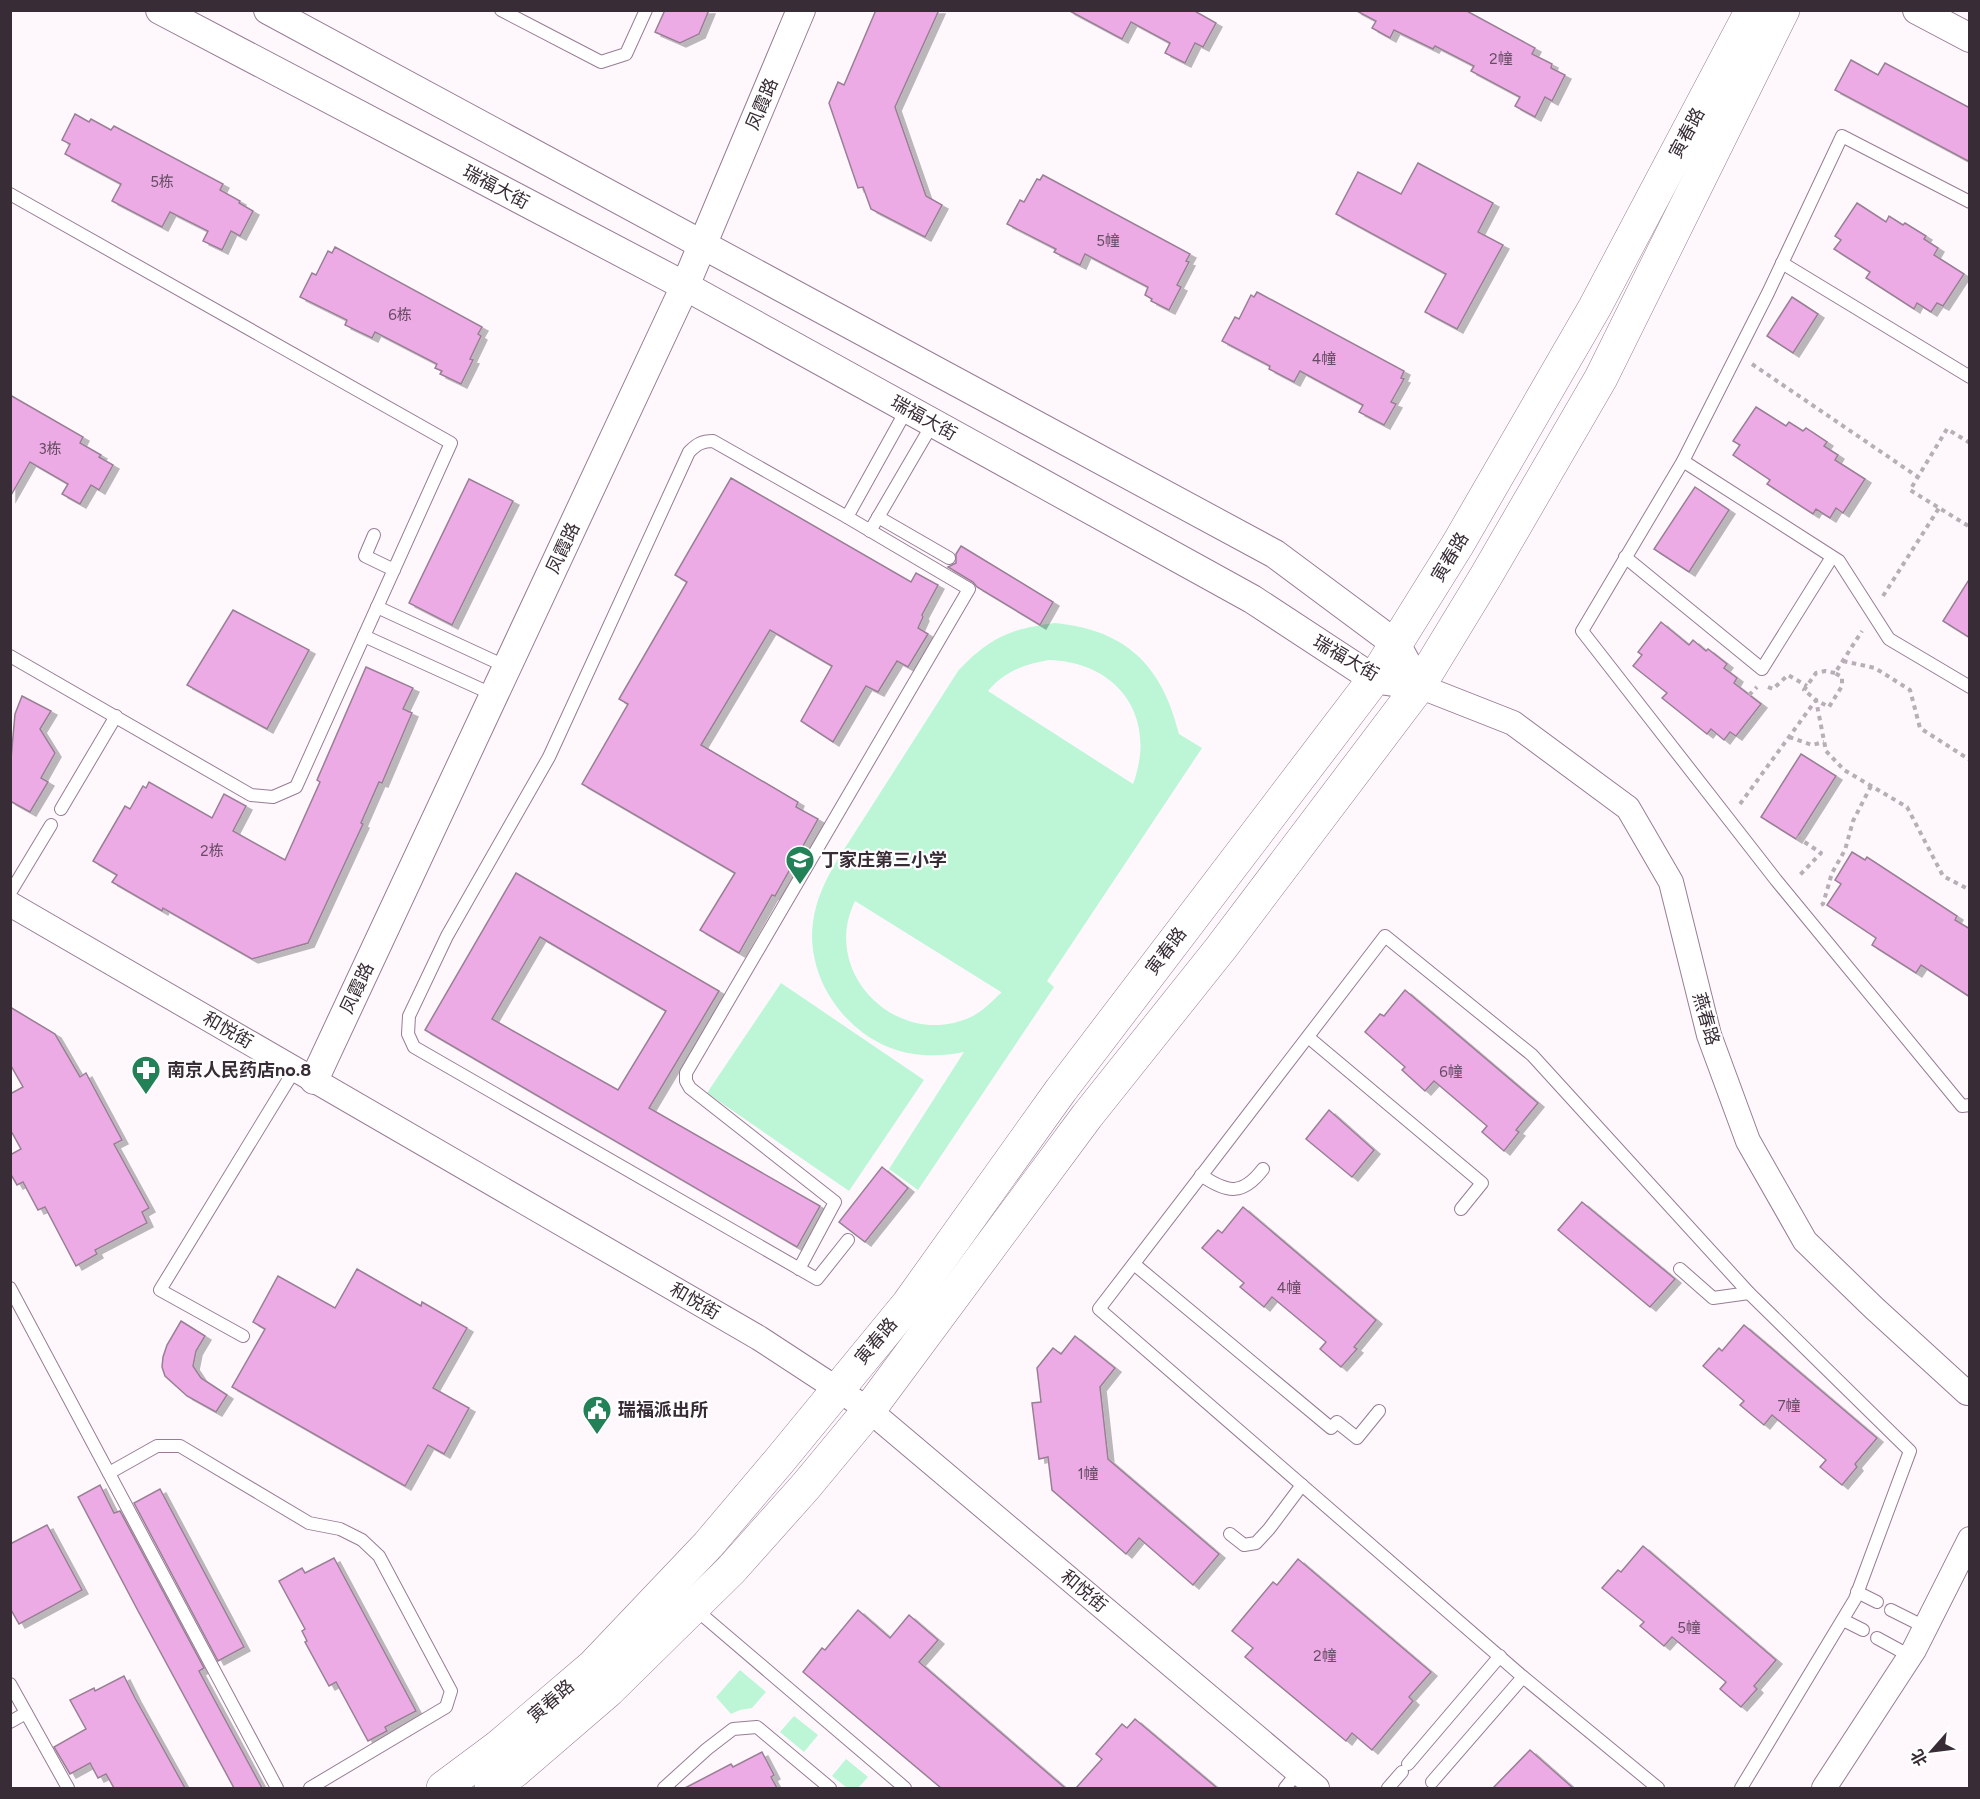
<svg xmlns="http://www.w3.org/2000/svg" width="1980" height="1799" font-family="Figtree,'Noto Sans SC',sans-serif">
<defs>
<filter id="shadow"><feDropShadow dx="6" dy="4" stdDeviation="0" flood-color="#0004"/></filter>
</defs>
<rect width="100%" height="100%" fill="#fef8fd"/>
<!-- green -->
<g fill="#bcf6d6" fill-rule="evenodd">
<path d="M 1055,623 C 1126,630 1162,665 1179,734 L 1202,748 L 1047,981 L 1054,987 L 918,1190 L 889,1169 L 964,1052 C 939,1057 912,1057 888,1047 C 840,1027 806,974 813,922 C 816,900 825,881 836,862 L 958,671 C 990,637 1010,629 1055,623 ZM 1049,660 C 1118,662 1158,717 1133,784 L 988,691 C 1004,672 1024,664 1049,660 ZM 855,901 L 1001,992 L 1001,993 C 992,1001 984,1010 973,1016 C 900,1052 819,974 855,901 Z"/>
<path d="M 781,983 L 924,1080 L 849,1191 L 707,1093 Z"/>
<path d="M 740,1670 L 766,1692 L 752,1708 L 740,1710 L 731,1714 L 716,1697 Z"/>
<path d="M 794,1716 L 818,1735 L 804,1752 L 780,1732 Z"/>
<path d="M 846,1759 L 868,1777 L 858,1788 L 847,1788 L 832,1776 Z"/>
</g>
<!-- building -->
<g fill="#edabe5" stroke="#997f95" stroke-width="1.5" fill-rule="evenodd" filter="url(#shadow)">
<path d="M 665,10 L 709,10 L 699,34 L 680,43 L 655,32 Z"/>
<path d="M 876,10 L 939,10 L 895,107 L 926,196 L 942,205 L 925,237 L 871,209 L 863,187 L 858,188 L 829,103 L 838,82 L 844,85 Z"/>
<path d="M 1068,10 L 1193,10 L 1216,23 L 1203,47 L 1195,43 L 1185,63 L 1165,53 L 1170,43 L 1131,22 L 1122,39 Z"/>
<path d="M 1355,10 L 1465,10 L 1535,48 L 1532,54 L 1552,64 L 1551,68 L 1565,75 L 1552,101 L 1545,97 L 1535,117 L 1515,106 L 1520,97 L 1471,71 L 1474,66 L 1435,46 L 1433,49 L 1394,30 L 1390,38 L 1372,28 L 1376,21 Z"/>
<path d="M 1851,60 L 1878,75 L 1885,63 L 1970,108 L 1970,162 L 1835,90 Z"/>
<path d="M 75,114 L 89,122 L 91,119 L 111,130 L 114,126 L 223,184 L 220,190 L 240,201 L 239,203 L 253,211 L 240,236 L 231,231 L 222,250 L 203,241 L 208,231 L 170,212 L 162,227 L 112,201 L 121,184 L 65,154 L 70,144 L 62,140 Z"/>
<path d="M 1418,163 L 1493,203 L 1478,232 L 1503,245 L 1457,329 L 1425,312 L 1446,274 L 1336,214 L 1358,172 L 1401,194 Z"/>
<path d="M 1043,175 L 1190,254 L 1186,261 L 1189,262 L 1177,285 L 1181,287 L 1169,310 L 1151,301 L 1152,299 L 1145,295 L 1148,287 L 1085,254 L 1080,265 L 1054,252 L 1056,249 L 1007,224 L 1020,200 L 1024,202 L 1037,179 L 1040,180 Z"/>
<path d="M 1857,203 L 1886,222 L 1889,216 L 1903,225 L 1905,223 L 1926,236 L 1924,239 L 1938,248 L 1934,255 L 1964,274 L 1943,306 L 1937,303 L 1931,312 L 1917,303 L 1914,309 L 1866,278 L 1870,272 L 1834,249 L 1841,240 L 1835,236 Z"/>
<path d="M 335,247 L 482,327 L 478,334 L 481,336 L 470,359 L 473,360 L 461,384 L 440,374 L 442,371 L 435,368 L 437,364 L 375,332 L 372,338 L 345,325 L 347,320 L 300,297 L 312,273 L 316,275 L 328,251 L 332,253 Z"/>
<path d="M 1257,292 L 1404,371 L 1401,378 L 1404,379 L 1391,402 L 1396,404 L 1384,425 L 1359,412 L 1363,405 L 1300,371 L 1294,382 L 1269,369 L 1270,366 L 1222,341 L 1235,317 L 1239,319 L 1251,295 L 1254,297 Z"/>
<path d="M 1792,297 L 1818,314 L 1793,353 L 1767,336 Z"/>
<path d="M 10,395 L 83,437 L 80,443 L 101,455 L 99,457 L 113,465 L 99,490 L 91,485 L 80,504 L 62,494 L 68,484 L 30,462 L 10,497 Z"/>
<path d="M 1756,407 L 1786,426 L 1789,422 L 1803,431 L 1806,428 L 1827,442 L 1824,446 L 1838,455 L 1835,460 L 1865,479 L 1843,513 L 1836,508 L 1830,518 L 1816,509 L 1813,514 L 1767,484 L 1770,480 L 1733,455 L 1740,445 L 1733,441 Z"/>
<path d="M 731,478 L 911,582 L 916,573 L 938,585 L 922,615 L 923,617 L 918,628 L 928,634 L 908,667 L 897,661 L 878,692 L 866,686 L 833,742 L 801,721 L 832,666 L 770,630 L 701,745 L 798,802 L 796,807 L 818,819 L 775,896 L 772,895 L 739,953 L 700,930 L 735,873 L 582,784 L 628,704 L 619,699 L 687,582 L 675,575 Z"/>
<path d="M 469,479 L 513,501 L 452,625 L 409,603 Z"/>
<path d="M 1695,487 L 1729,510 L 1689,572 L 1654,549 Z"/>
<path d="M 961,546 L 1053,602 L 1040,625 L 977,587 L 973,582 L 948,567 L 956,563 L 956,554 Z"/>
<path d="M 1970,578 L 1970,638 L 1943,621 Z"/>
<path d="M 233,610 L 309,650 L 267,729 L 187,685 Z"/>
<path d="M 1661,622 L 1689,645 L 1693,640 L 1706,651 L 1708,649 L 1727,664 L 1724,668 L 1737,678 L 1734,683 L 1761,704 L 1736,736 L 1730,732 L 1724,740 L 1711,729 L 1707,734 L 1662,698 L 1667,693 L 1633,666 L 1642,655 L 1638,652 Z"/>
<path d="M 366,667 L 413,688 L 403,709 L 412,713 L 382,783 L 379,782 L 361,823 L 363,824 L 308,943 L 252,959 L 163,908 L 162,911 L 112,882 L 117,875 L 93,861 L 125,806 L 130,809 L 143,786 L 146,788 L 149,782 L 212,818 L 224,794 L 246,806 L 233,831 L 285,860 L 320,782 L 317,780 Z"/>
<path d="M 22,696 L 51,711 L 40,729 L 55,753 L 41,778 L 48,782 L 30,812 L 10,801 L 10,770 L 15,714 Z"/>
<path d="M 1801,754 L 1836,776 L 1796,839 L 1761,817 Z"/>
<path d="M 1852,852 L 1865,860 L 1867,857 L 1957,916 L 1955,920 L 1970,929 L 1970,997 L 1921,965 L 1916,973 L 1872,945 L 1876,938 L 1827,905 L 1841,884 L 1835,880 Z"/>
<path d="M 516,873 L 719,991 L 649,1108 L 820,1206 L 797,1247 L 425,1030 ZM 540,937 L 666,1011 L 618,1090 L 492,1019 Z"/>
<path d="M 1405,990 L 1538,1103 L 1516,1130 L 1519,1132 L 1504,1151 L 1482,1132 L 1487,1126 L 1434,1081 L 1425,1091 L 1402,1070 L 1405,1067 L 1365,1032 L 1380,1014 L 1384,1016 Z"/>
<path d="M 10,1007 L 55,1034 L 80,1077 L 86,1073 L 122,1140 L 114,1144 L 149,1208 L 142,1212 L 147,1223 L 95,1250 L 97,1254 L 76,1266 L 45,1207 L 38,1210 L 23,1182 L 17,1185 L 10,1173 L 10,1155 L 21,1149 L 10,1129 L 10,1094 L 23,1087 L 10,1064 Z"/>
<path d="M 1329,1110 L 1374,1150 L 1352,1177 L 1306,1139 Z"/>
<path d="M 882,1167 L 908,1188 L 865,1242 L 839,1222 Z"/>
<path d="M 1582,1202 L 1675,1279 L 1650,1307 L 1558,1230 Z"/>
<path d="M 1243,1207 L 1376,1320 L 1354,1347 L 1357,1349 L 1341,1367 L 1320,1349 L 1326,1342 L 1272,1297 L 1264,1307 L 1240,1287 L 1244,1283 L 1202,1248 L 1218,1230 L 1222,1233 Z"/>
<path d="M 357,1269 L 421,1306 L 422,1302 L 467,1328 L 433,1388 L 469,1408 L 444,1454 L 428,1445 L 405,1486 L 232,1387 L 265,1329 L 253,1322 L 278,1276 L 335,1308 Z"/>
<path d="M 181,1321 L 205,1336 L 196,1351 L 193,1366 L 201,1378 L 227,1395 L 216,1412 L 187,1396 L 165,1376 L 162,1367 L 163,1357 L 167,1345 Z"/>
<path d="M 1744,1325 L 1877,1438 L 1855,1464 L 1857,1467 L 1842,1485 L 1820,1467 L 1826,1460 L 1772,1415 L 1764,1425 L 1740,1405 L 1744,1401 L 1703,1366 L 1719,1348 L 1722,1351 Z"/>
<path d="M 1075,1336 L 1115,1368 L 1100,1387 L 1108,1459 L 1219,1554 L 1193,1585 L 1139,1538 L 1126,1554 L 1052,1490 L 1048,1457 L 1039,1459 L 1032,1403 L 1041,1402 L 1037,1368 L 1053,1348 L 1061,1354 Z"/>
<path d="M 100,1485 L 114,1513 L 120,1511 L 204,1668 L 199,1671 L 262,1788 L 234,1788 L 137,1609 L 78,1497 Z"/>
<path d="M 160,1489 L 244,1647 L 218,1661 L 134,1503 Z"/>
<path d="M 47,1525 L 82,1590 L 19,1624 L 10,1608 L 10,1544 Z"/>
<path d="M 1643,1546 L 1776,1660 L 1754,1686 L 1757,1689 L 1741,1707 L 1720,1689 L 1726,1682 L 1672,1637 L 1664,1646 L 1640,1626 L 1644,1622 L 1602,1588 L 1618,1570 L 1621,1572 Z"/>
<path d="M 334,1558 L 416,1711 L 385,1727 L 387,1731 L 368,1741 L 336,1682 L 329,1686 L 305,1642 L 307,1641 L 302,1631 L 305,1629 L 279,1581 L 302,1568 L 305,1573 Z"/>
<path d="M 1298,1559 L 1431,1672 L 1409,1697 L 1413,1701 L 1372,1750 L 1352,1733 L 1346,1741 L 1245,1657 L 1253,1648 L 1232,1631 L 1273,1582 L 1277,1585 Z"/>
<path d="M 858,1610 L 890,1638 L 909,1615 L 938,1640 L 919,1662 L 1065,1788 L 941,1788 L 803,1672 L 822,1648 L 825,1650 Z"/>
<path d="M 124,1676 L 135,1698 L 185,1788 L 114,1788 L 106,1774 L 98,1778 L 90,1763 L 70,1774 L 54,1747 L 86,1729 L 70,1700 L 94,1688 L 95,1691 Z"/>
<path d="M 1135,1719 L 1217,1788 L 1076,1788 L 1102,1759 L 1096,1754 L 1122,1724 L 1127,1728 Z"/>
<path d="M 1530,1750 L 1573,1788 L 1493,1788 Z"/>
<path d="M 762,1752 L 774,1775 L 771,1777 L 777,1788 L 685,1788 L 731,1764 L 733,1767 Z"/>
</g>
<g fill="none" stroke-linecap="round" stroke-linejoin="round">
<!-- service casing -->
<g stroke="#977d93" stroke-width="14">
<g id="service">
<path d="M 501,10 L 601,62 L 626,54 L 646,10"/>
<path d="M 10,194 L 451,443 L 296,787 L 273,797 L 251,795 L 10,656"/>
<path d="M 1970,202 L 1842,136 L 1768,293 L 1683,461 L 1582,631 L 1776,880 L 1962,1106 L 1970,1105"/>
<path d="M 1782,263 L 1970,377"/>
<path d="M 1683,461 L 1839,561 L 1889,639 L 1970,687"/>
<path d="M 878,517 L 949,558"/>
<path d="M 870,531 L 933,423"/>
<path d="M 374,535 L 365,556 L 394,570"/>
<path d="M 1625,557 L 1762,669 L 1832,557"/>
<path d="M 377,607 L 507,667"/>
<path d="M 364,636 L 494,695"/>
<path d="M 61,809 L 116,716"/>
<path d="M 10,893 L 51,825"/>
<path d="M 1308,1037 L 1482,1183 L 1461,1209"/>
<path d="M 1201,1175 C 1228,1194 1243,1195 1263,1169"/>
<path d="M 848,1240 L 817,1279 L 414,1047 L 408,1034 L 409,1016 L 447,936 L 549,757 L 689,452 C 697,444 702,441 713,441 L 847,517 L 907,409"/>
<path d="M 1134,1264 L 1331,1428 L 1337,1422 L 1357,1438 L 1379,1411"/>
<path d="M 799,1269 L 835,1202 L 690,1088 L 686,1081 L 686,1073 L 969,589 L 847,517"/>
<path d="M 1680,1269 L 1713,1298 L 1749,1293"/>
<path d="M 10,1288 L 277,1788"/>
<path d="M 243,1336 L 160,1290 L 295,1069"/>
<path d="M 109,1473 L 157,1446 L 180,1446 L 309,1523 L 340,1529 L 362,1540 L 379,1556 L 451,1691 L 446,1707 L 310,1788"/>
<path d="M 1230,1534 L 1244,1545 L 1256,1543 L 1269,1529 L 1302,1485"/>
<path d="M 1857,1592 L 1877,1602"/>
<path d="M 694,1608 L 905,1788"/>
<path d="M 1891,1610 L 1925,1627"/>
<path d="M 1843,1620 L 1863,1630"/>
<path d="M 1877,1638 L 1910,1656"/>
<path d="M 10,1684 L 68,1788"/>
<path d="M 10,1722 L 26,1713"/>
<path d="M 1408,1764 L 1500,1656"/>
<path d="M 1432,1782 L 1523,1677"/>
<path d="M 664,1788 L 707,1749 L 733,1729 L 757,1727 L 830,1788"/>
<path d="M 1285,1788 L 1298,1772"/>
<path d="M 1388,1788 L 1402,1772"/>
<path d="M 1658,1788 L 1523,1677 L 1099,1309 L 1385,936 L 1532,1055 L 1749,1293 L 1910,1451 L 1855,1599 L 1741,1788"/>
</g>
</g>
<!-- minor casing -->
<g stroke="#977d93" stroke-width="26">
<g id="minor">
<path d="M 1419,686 L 1513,723 L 1628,808 L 1671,882 L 1709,1035 L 1748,1141 L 1805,1241 L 1874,1308 L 1967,1393"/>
<path d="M 10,904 L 759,1338 L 869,1410 L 1317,1788"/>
<path d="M 1824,1788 L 1914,1650 L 1970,1539"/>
</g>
</g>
<!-- tertiary casing -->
<g stroke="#977d93" stroke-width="30">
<g id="tertiary">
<path d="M 160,10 L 685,286 L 1252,599 L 1374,679 L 1419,686"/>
<path d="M 268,10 L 1275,554 L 1396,644 L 1419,686"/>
<path d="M 1917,10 L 1970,38"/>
<path d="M 314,1080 L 685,286 L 801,10"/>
</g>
</g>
<!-- secondary casing -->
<g stroke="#977d93" stroke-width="34">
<g id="secondary">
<path d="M 443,1788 L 498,1747 L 593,1666 L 708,1545 L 780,1460 L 908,1304 L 1061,1090 L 1374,679 L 1458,544 L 1595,307 L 1752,10"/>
<path d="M 491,1788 L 515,1771 L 609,1690 L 731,1570 L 806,1486 L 869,1410 L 1087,1116 L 1221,948 L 1419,686 L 1486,576 L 1601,378 L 1783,10"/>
</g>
</g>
<!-- path -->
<g stroke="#b7afb5" stroke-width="4" stroke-dasharray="4.5 4.5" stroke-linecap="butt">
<path d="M 1752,364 L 1918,477"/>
<path d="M 1970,443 L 1947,429 L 1910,490 L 1970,527"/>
<path d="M 1883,596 L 1939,508"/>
<path d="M 1843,661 L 1875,668 L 1910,690 L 1920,728 L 1970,760"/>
<path d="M 1835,673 L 1825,671 L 1816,673 L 1804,690 L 1816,700 L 1826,751 L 1844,770 L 1907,807 L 1943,876 L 1970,890"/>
<path d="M 1768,687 L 1773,689 L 1788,675 L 1807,686"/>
<path d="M 1749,695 L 1757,687"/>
<path d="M 1789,737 L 1812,745 L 1824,742"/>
<path d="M 1740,804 L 1816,700 L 1829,707 L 1842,686 L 1842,677 L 1835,673 L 1862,631"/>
<path d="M 1797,837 L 1821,853 L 1798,877"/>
<path d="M 1821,905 L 1823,904 L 1832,873 L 1845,850 L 1853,821 L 1871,786"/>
</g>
<!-- service -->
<use href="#service" stroke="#fff" stroke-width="12"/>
<!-- minor -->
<use href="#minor" stroke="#fff" stroke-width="24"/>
<!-- tertiary -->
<use href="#tertiary" stroke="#fff" stroke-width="28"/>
<!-- secondary -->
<use href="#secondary" stroke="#fff" stroke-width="33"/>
</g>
<!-- icons -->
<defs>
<g id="school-pin" transform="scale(1.5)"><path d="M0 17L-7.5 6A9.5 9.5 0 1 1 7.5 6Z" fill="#238158" stroke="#fff"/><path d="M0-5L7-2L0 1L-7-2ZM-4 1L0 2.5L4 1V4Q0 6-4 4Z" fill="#fff"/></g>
<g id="pharmacy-pin" transform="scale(1.5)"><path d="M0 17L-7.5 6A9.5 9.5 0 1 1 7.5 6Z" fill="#238158" stroke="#fff"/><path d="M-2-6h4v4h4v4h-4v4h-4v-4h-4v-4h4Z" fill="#fff"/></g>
<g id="civic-pin" transform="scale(1.5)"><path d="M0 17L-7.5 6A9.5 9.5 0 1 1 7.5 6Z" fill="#238158" stroke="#fff"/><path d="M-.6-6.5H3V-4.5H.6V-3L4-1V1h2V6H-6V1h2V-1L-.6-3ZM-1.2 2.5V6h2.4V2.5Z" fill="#fff"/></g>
</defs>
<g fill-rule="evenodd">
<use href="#school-pin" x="800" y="860"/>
<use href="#pharmacy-pin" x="146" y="1070"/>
<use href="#civic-pin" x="597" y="1410"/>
</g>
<g text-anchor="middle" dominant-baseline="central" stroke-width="4.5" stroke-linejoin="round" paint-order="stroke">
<!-- number labels -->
<g font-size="15" fill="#654c62">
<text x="1501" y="59">2幢</text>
<text x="162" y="182">5栋</text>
<text x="1108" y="241">5幢</text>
<text x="400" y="315">6栋</text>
<text x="1324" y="359">4幢</text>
<text x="50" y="449">3栋</text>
<text x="212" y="851">2栋</text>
<text x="1451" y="1072">6幢</text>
<text x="1289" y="1288">4幢</text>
<text x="1789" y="1406">7幢</text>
<text x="1088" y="1474">1幢</text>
<text x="1689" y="1628">5幢</text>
<text x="1325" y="1656">2幢</text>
</g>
<!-- street labels -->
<g font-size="18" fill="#382d36" stroke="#fff">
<text transform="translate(762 104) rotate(-67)">凤霞路</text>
<text transform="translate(1687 133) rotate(-62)">寅春路</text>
<text transform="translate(496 187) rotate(28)">瑞福大街</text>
<text transform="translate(924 418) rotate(29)">瑞福大街</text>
<text transform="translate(563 548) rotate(-65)">凤霞路</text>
<text transform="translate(1450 557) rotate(-59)">寅春路</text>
<text transform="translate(1346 658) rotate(30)">瑞福大街</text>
<text transform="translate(1166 951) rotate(-53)">寅春路</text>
<text transform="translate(357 988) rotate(-65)">凤霞路</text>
<text transform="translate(1706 1019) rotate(74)">燕春路</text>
<text transform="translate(228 1030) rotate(30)">和悦街</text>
<text transform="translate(695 1301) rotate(30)">和悦街</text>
<text transform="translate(876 1341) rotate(-50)">寅春路</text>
<text transform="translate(1084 1591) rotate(40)">和悦街</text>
<text transform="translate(551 1701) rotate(-41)">寅春路</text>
</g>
<!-- poi labels -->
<g font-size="18" font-weight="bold" fill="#382d36" stroke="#fff" text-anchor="start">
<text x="821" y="860">丁家庄第三小学</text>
<text x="167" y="1070">南京人民药店no.8</text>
<text x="618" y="1410">瑞福派出所</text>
</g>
</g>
<!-- border -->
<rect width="1980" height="1799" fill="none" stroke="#382d36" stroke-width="24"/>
<!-- north arrow -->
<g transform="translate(1932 1751) rotate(242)" stroke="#ffffff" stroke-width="4.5" paint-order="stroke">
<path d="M0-4.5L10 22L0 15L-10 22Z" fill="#382d36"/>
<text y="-9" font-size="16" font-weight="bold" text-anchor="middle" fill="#382d36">北</text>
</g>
</svg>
